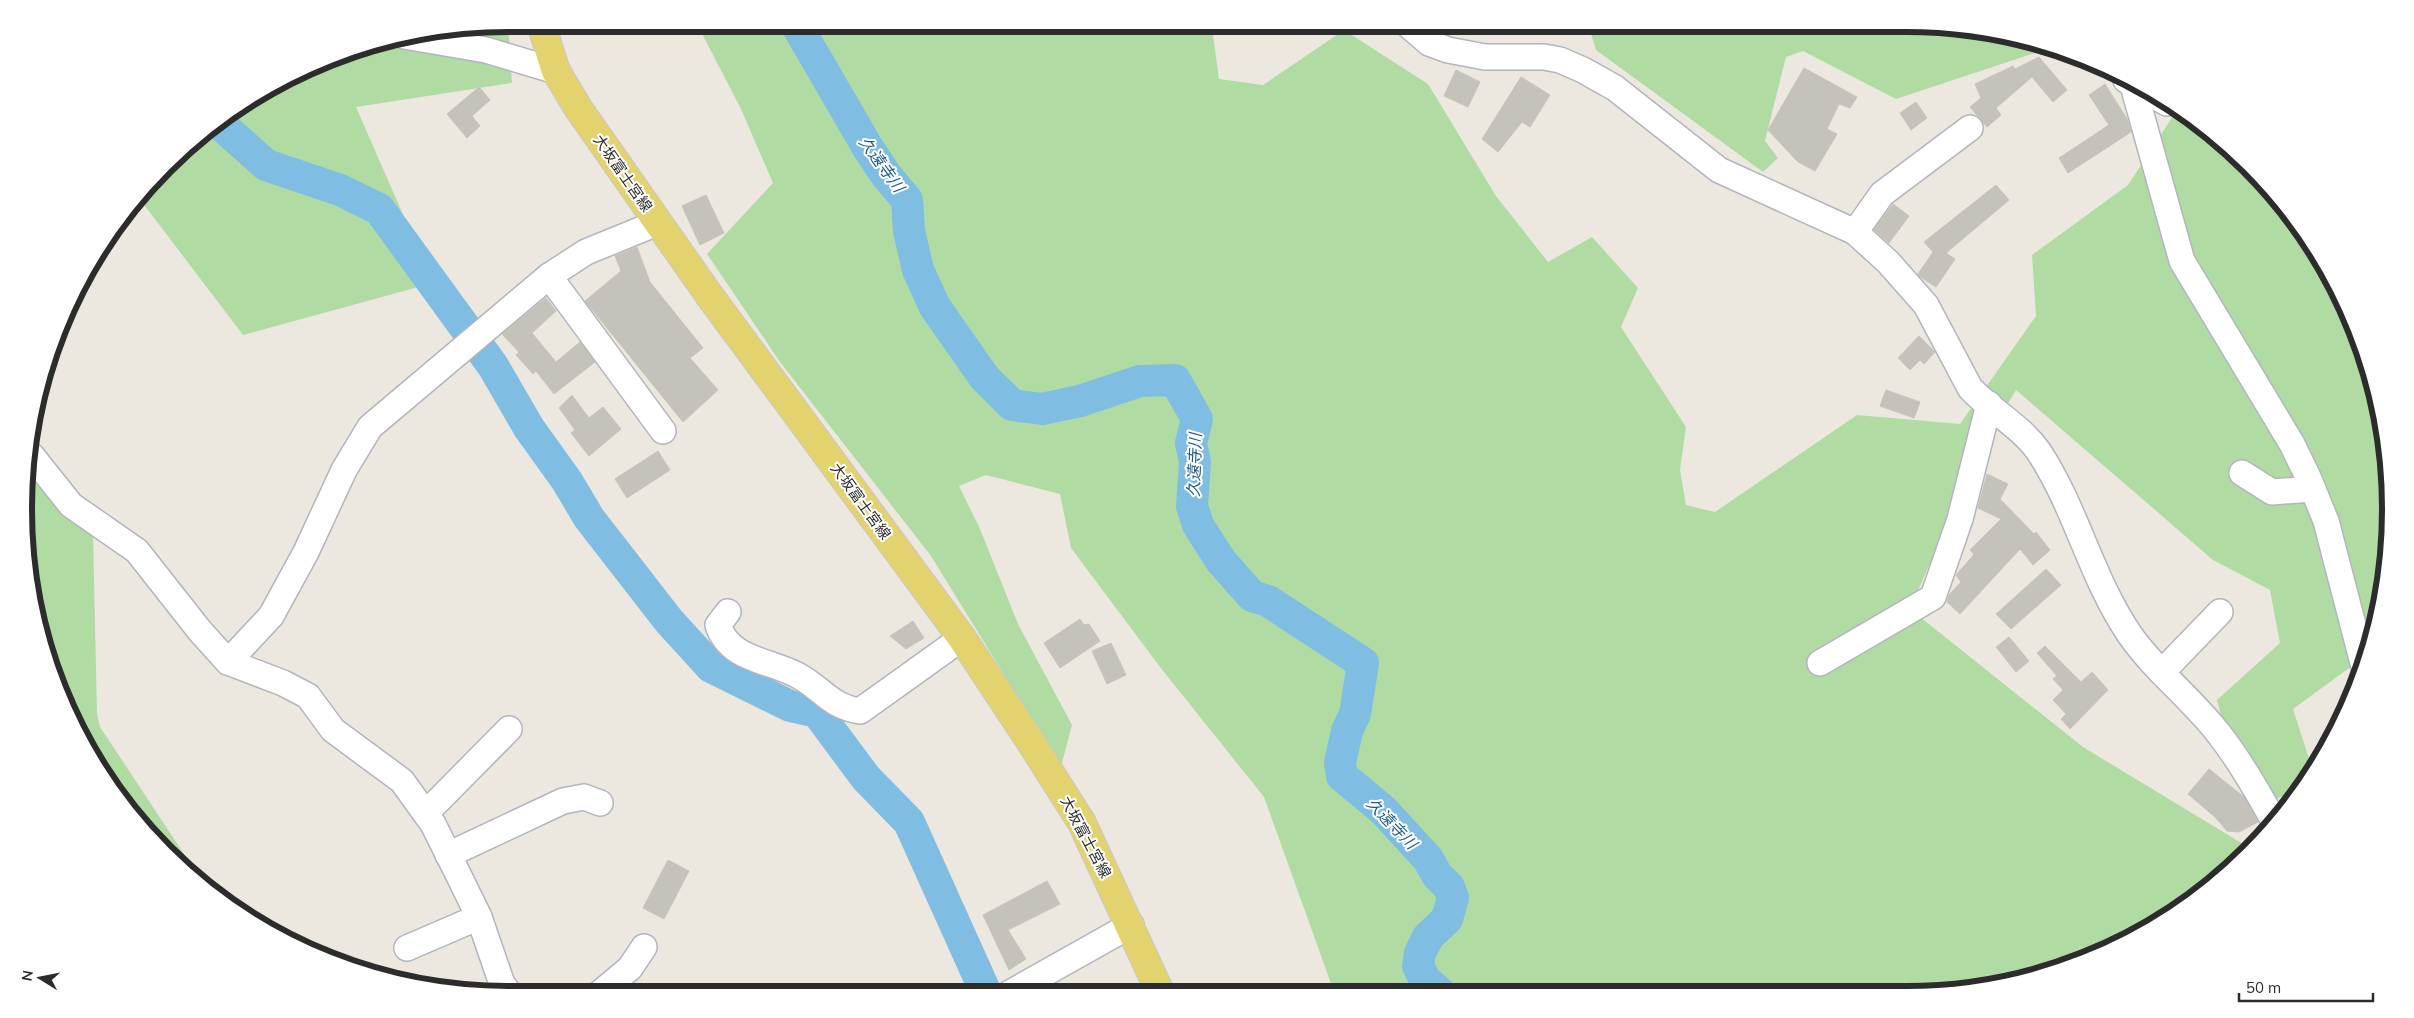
<svg xmlns="http://www.w3.org/2000/svg" width="2414" height="1018" font-family="Mulish,'Noto Sans JP',sans-serif">
<rect width="100%" height="100%" fill="#ece8e0"/>
<!-- green -->
<g fill="#b0dca3">
<path d="M 508,24 L 512,83 L 356,107 L 433,283 L 243,335 L 142,202 L 189,144 L 267,89 L 353,50 L 415,33 Z"/>
<path d="M 697,24 L 1195,24 L 1213,35 L 1219,79 L 1263,85 L 1344,30 L 1428,84 L 1496,196 L 1548,262 L 1592,237 L 1638,288 L 1621,327 L 1686,427 L 1680,470 L 1686,505 L 1715,512 L 1857,415 L 1960,424 L 2036,316 L 2032,255 L 2128,185 L 2177,110 L 2225,144 L 2290,214 L 2340,295 L 2374,384 L 2389,478 L 2386,573 L 2367,655 L 2293,709 L 2311,765 L 2298,789 L 2274,800 L 2226,736 L 2217,700 L 2280,643 L 2270,590 L 2213,560 L 2016,390 L 1978,453 L 1910,609 L 2083,747 L 2248,847 L 2201,894 L 2091,957 L 1969,990 L 1334,992 L 1264,797 L 1160,667 L 1071,548 L 1060,494 L 986,475 L 959,486 L 980,529 L 1018,624 L 1072,725 L 1061,767 L 931,556 L 780,362 L 707,254 L 773,183 L 741,109 Z"/>
<path d="M 1588,24 L 1905,24 L 2050,48 L 1896,99 L 1803,51 L 1786,57 L 1765,141 L 1778,158 L 1763,172 L 1596,50 Z"/>
<path d="M 31,474 L 93,533 L 97,714 L 100,727 L 184,854 L 190,875 L 144,829 L 89,751 L 50,665 L 28,573 Z"/>
</g>
<g fill="none" stroke-linecap="round" stroke-linejoin="round">
<!-- river -->
<g stroke="#7fbde2" stroke-width="32">
<path d="M 796,24 L 868,148 L 886,175 L 907,200 L 909,231 L 918,270 L 935,307 L 984,377 L 1012,405 L 1042,409 L 1080,401 L 1140,381 L 1175,380 L 1197,419 L 1191,443 L 1195,462 L 1192,506 L 1198,525 L 1221,561 L 1252,596 L 1268,601 L 1363,663 L 1355,714 L 1347,731 L 1340,763 L 1342,776 L 1383,810 L 1428,859 L 1437,875 L 1449,887 L 1453,898 L 1447,919 L 1428,937 L 1420,953 L 1418,966 L 1425,980 L 1439,992"/>
<path d="M 219,123 L 266,165 L 340,190 L 379,209 L 493,366 L 529,428 L 567,481 L 589,518 L 669,621 L 711,667 L 790,706 L 817,712 L 866,778 L 909,822 L 986,993"/>
</g>
</g>
<!-- building -->
<g fill="#c5c2bb" stroke="#c7c4ba">
<path d="M 2039,57 L 2067,90 L 2053,102 L 2032,77 L 1996,108 L 2001,115 L 1987,127 L 1970,107 L 1981,98 L 1975,84 L 2013,66 L 2015,69 Z"/>
<path d="M 1804,68 L 1857,97 L 1850,108 L 1839,104 L 1827,129 L 1837,134 L 1815,171 L 1798,162 L 1768,130 Z"/>
<path d="M 1456,70 L 1480,82 L 1468,107 L 1444,96 Z"/>
<path d="M 1521,77 L 1550,95 L 1530,127 L 1522,122 L 1498,152 L 1482,139 Z"/>
<path d="M 2105,84 L 2127,119 L 2131,132 L 2068,173 L 2059,158 L 2109,125 L 2089,95 Z"/>
<path d="M 479,87 L 490,100 L 472,116 L 480,126 L 467,138 L 447,114 Z"/>
<path d="M 1916,102 L 1927,118 L 1911,130 L 1900,113 Z"/>
<path d="M 1996,185 L 2009,200 L 1946,253 L 1955,259 L 1936,287 L 1919,276 L 1918,274 L 1933,252 L 1924,242 Z"/>
<path d="M 706,195 L 724,233 L 700,245 L 682,206 Z"/>
<path d="M 1893,204 L 1909,216 L 1889,243 L 1874,230 Z"/>
<path d="M 637,247 L 650,282 L 703,348 L 690,358 L 718,390 L 683,422 L 585,301 L 621,271 L 615,256 Z"/>
<path d="M 546,298 L 556,311 L 532,333 L 556,362 L 580,342 L 595,362 L 554,394 L 536,371 L 533,374 L 516,355 L 519,352 L 502,334 Z"/>
<path d="M 1919,336 L 1935,352 L 1924,364 L 1920,360 L 1910,370 L 1898,358 Z"/>
<path d="M 1886,390 L 1920,402 L 1914,418 L 1880,406 Z"/>
<path d="M 572,395 L 589,418 L 603,407 L 621,429 L 589,456 L 571,433 L 575,430 L 559,408 Z"/>
<path d="M 658,451 L 670,470 L 627,498 L 615,479 Z"/>
<path d="M 1987,474 L 2008,484 L 2000,499 L 2034,534 L 2036,532 L 2050,550 L 2033,565 L 2020,549 L 1960,614 L 1947,602 L 1949,595 L 1961,582 L 1956,575 L 1971,558 L 1974,554 L 1970,550 L 2001,519 L 1978,508 Z"/>
<path d="M 2046,569 L 2061,585 L 2011,629 L 1996,614 Z"/>
<path d="M 1080,619 L 1084,625 L 1089,624 L 1100,641 L 1060,668 L 1044,643 Z"/>
<path d="M 913,621 L 924,638 L 906,649 L 890,636 Z"/>
<path d="M 2009,637 L 2029,661 L 2016,672 L 1996,647 Z"/>
<path d="M 1111,643 L 1126,675 L 1107,684 L 1092,651 Z"/>
<path d="M 2045,646 L 2081,682 L 2092,672 L 2108,690 L 2070,729 L 2061,719 L 2066,714 L 2053,700 L 2063,690 L 2053,679 L 2057,676 L 2037,653 Z"/>
<path d="M 2209,769 L 2244,797 L 2258,822 L 2239,832 L 2227,831 L 2215,817 L 2188,794 Z"/>
<path d="M 668,860 L 689,871 L 664,919 L 643,908 Z"/>
<path d="M 1047,881 L 1060,904 L 1008,930 L 1026,959 L 1009,970 L 983,915 Z"/>
</g>
<g fill="none" stroke-linecap="round" stroke-linejoin="round">
<!-- minor casing -->
<g stroke="#b3b5be" stroke-width="28">
<g id="minor">
<path d="M 1407,24 L 1429,43 L 1448,50 L 1485,57 L 1544,57 L 1560,60 L 1583,70 L 1615,88 L 1719,170 L 1855,232 L 1888,262 L 1926,305 L 1970,388 C 1991,411 2021,426 2039,452 C 2077,510 2091,578 2130,635 C 2155,671 2192,699 2219,734 C 2240,761 2257,791 2274,821"/>
<path d="M 404,36 L 486,50 L 556,71"/>
<path d="M 2126,80 L 2167,103"/>
<path d="M 2132,82 L 2182,261 L 2292,444 L 2308,477 L 2326,521 L 2364,667"/>
<path d="M 1855,232 L 1882,194 L 1970,128"/>
<path d="M 549,276 L 663,431"/>
<path d="M 32,456 L 71,505 L 137,551 L 200,631 L 228,662 L 283,683 L 308,696 L 333,730 L 402,781 L 433,824 L 460,878 L 479,917 L 502,984 L 510,994"/>
<path d="M 2242,473 L 2272,492 L 2313,489"/>
<path d="M 728,612 L 718,625 C 729,660 769,660 797,675 C 822,688 829,706 860,711 L 962,638"/>
<path d="M 228,662 L 271,616 L 306,552 L 344,470 L 370,427 L 549,276 L 586,252 L 657,223"/>
<path d="M 1820,663 L 1933,597 L 1960,519 L 1989,404"/>
<path d="M 2162,672 L 2220,612"/>
<path d="M 426,813 L 509,729"/>
<path d="M 448,855 L 563,801 L 584,797 L 600,803"/>
<path d="M 407,948 L 479,917"/>
<path d="M 1010,993 L 1131,925"/>
<path d="M 599,994 L 630,968 L 644,947"/>
</g>
</g>
<!-- major casing -->
<g stroke="#c8c8c8" stroke-width="30">
<path id="major" d="M 541,24 L 556,71 L 578,108 L 709,295 L 962,638 L 1030,741 L 1082,823 L 1160,992"/>
</g>
<!-- minor -->
<use href="#minor" stroke="#fff" stroke-width="25"/>
<!-- major -->
<use href="#major" stroke="#e2d36f" stroke-width="28"/>
</g>
<g text-anchor="middle" dominant-baseline="central" stroke-width="4" stroke-linejoin="round" paint-order="stroke">
<!-- street labels -->
<g font-size="15" fill="#2c2c2c" stroke="#fff">
<text transform="translate(623 173) rotate(55)">大坂富士宮線</text>
<text transform="translate(861 501) rotate(54)">大坂富士宮線</text>
<text transform="translate(1086 837) rotate(62)">大坂富士宮線</text>
</g>
<!-- water labels -->
<g font-size="16" font-style="italic" fill="#1d5c8f" stroke="#fff">
<text transform="translate(882 164) rotate(54)">久遠寺川</text>
<text transform="translate(1194 465) rotate(-88)">久遠寺川</text>
<text transform="translate(1392 823) rotate(46)">久遠寺川</text>
</g>
</g>
<!-- crop -->
<path d="M0 0H2414V1018H0ZM508 32H1906A476 476 0 0 1 2382 508V510A476 476 0 0 1 1906 986H508A476 476 0 0 1 32 510V508A476 476 0 0 1 508 32Z" fill="#fff" fill-rule="evenodd"/>
<path fill="none" stroke="#2c2c2c" stroke-width="6" d="M508 32H1906A476 476 0 0 1 2382 508V510A476 476 0 0 1 1906 986H508A476 476 0 0 1 32 510V508A476 476 0 0 1 508 32Z"/>
<!-- north arrow -->
<g transform="translate(40 978) rotate(280)" stroke="#ffffff" stroke-width="4" paint-order="stroke">
<path d="M0-4L9 19L0 12L-9 19Z" fill="#2c2c2c"/>
<text y="-8" font-size="14" font-weight="bold" text-anchor="middle" fill="#2c2c2c">N</text>
</g>
<!-- scale -->
<path d="M2239 993v8h134v-8" fill="none" stroke="#2c2c2c" stroke-width="2.5"/>
<text x="2246" y="993" font-size="15" fill="#2c2c2c" stroke="#ffffff" stroke-width="4" paint-order="stroke">50 m</text>
</svg>
